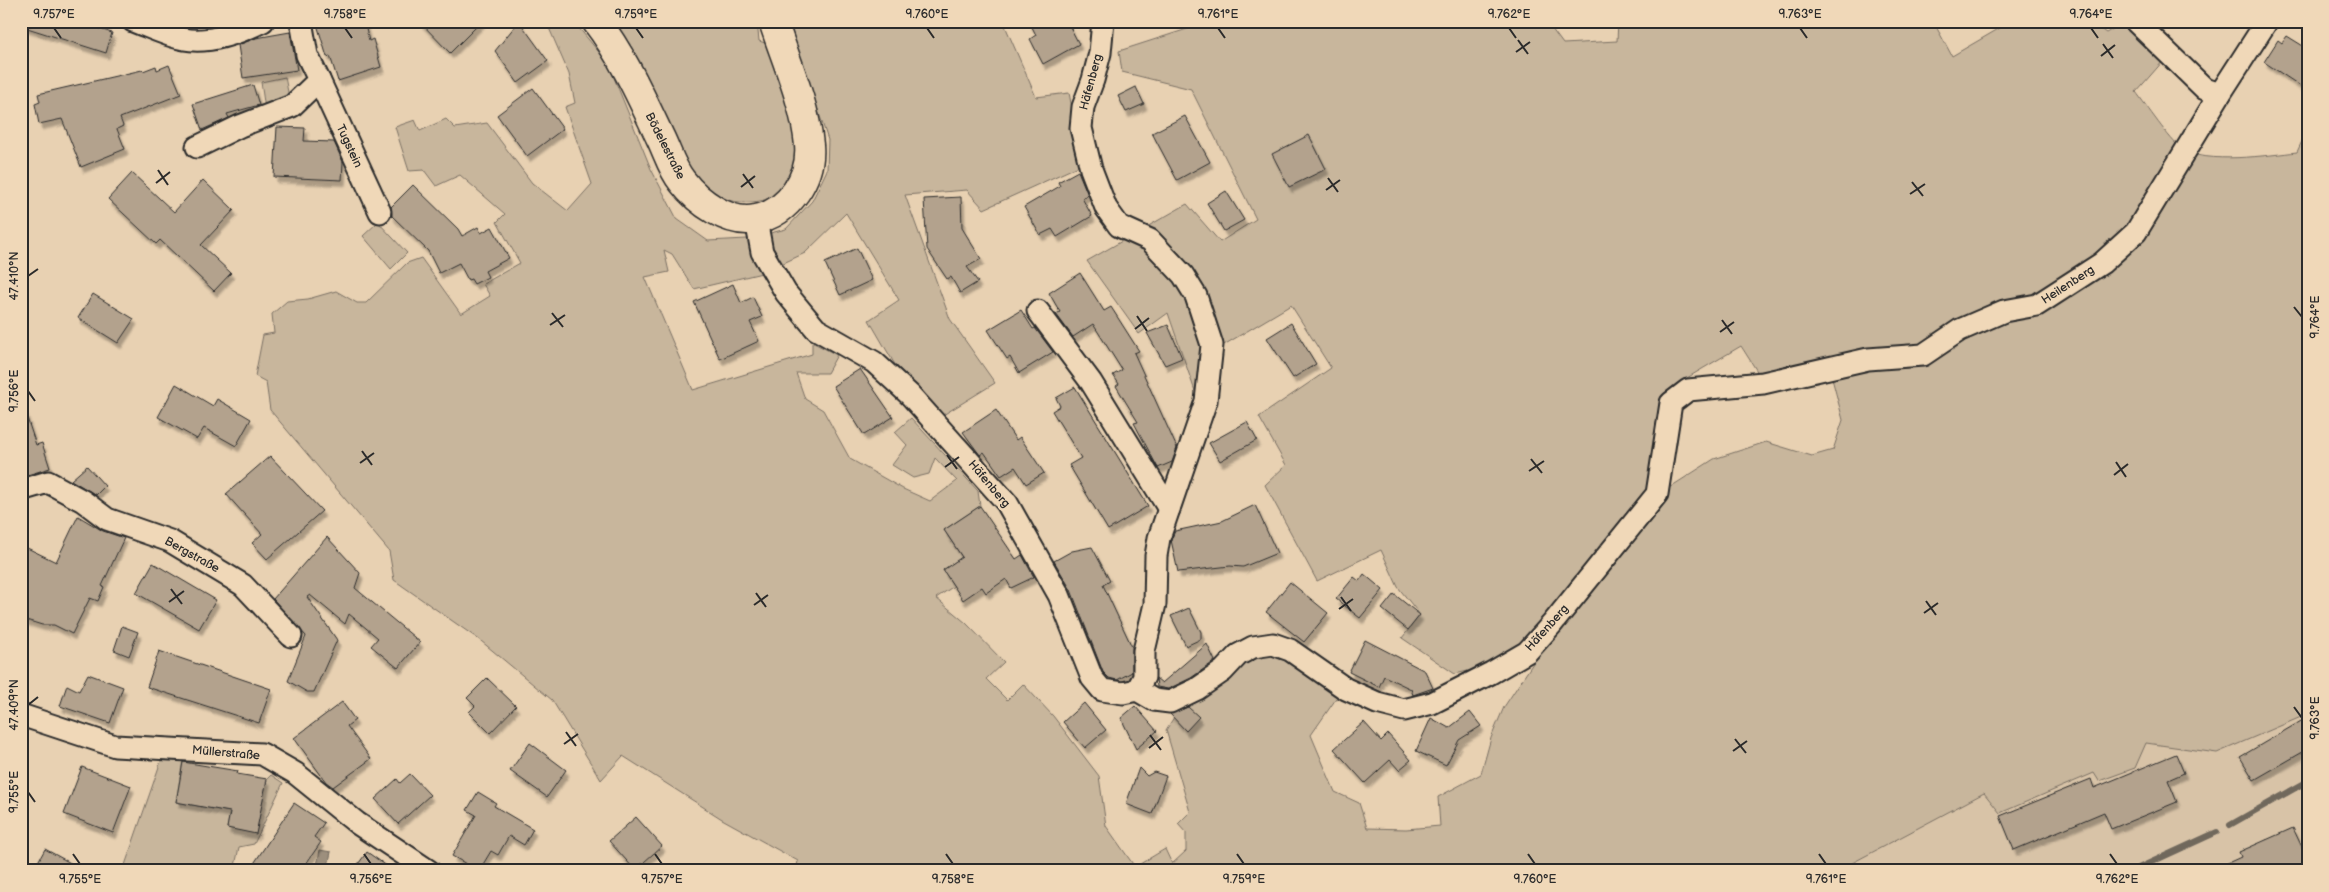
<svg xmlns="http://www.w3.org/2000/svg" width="2329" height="892" font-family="'Balsamiq Sans',sans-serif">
<defs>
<filter id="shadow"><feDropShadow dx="3" dy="5.5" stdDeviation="1" flood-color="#0004"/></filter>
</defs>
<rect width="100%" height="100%" fill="#e8d1b2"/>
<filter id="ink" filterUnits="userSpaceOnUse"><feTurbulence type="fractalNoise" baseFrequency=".02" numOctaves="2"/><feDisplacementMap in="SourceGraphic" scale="10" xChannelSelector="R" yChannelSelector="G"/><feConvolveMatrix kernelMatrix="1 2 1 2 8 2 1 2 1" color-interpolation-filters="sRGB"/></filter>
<g filter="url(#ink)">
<!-- built -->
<path fill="#d8c3a7" d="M 2308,714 L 2308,871 L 1837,871 L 1984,793 L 2000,813 L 2094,773 L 2146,743 L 2217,753 Z"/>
<!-- green -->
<g fill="#c8b69c" stroke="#7a7064" fill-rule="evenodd">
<path d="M 546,21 L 573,21 L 608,63 L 651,169 L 677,219 L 708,241 L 747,239 L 786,229 L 812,201 L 827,170 L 828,140 L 788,21 L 1003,21 L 1036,97 L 1069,93 L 1083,164 L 984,209 L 967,190 L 905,195 L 950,319 L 995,383 L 943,415 L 894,363 L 869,320 L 899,300 L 846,213 L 805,253 L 762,273 L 694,289 L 672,254 L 664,250 L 669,272 L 645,277 L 693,390 L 812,354 L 812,342 L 837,355 L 827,373 L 796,373 L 805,399 L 823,410 L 850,459 L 903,489 L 930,501 L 957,481 L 935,458 L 929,474 L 913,478 L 892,465 L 907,445 L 895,432 L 911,418 L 978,491 L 980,506 L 944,530 L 962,557 L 943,570 L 954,586 L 936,598 L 966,623 L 1004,662 L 986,679 L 1007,700 L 1023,684 L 1053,716 L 1099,776 L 1106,826 L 1135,867 L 1165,849 L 1172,864 L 1186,851 L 1186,833 L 1178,824 L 1190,812 L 1166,730 L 1181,706 L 1256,656 L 1277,654 L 1338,696 L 1311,735 L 1335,792 L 1359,803 L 1367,828 L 1406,829 L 1440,826 L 1438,797 L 1481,774 L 1491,738 L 1504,707 L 1539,654 L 1455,674 L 1402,638 L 1420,615 L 1398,587 L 1381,550 L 1317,581 L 1265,485 L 1286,465 L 1259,417 L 1331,368 L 1291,305 L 1207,355 L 1197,397 L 1168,313 L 1139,334 L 1087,261 L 1187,204 L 1220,242 L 1256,219 L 1191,89 L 1122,72 L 1119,51 L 1212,21 L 1546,21 L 1563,44 L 1617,41 L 1618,21 L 1933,21 L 1952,56 L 2012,21 L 2089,21 L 2106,33 L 2123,23 L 2164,60 L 2136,92 C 2146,105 2170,141 2182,149 C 2205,165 2270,155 2297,152 L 2308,128 L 2308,714 L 2217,753 L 2146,743 L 2135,768 L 2099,781 L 2094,773 L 2000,813 L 1984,793 L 1837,871 L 796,871 L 798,861 L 722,819 L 623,756 L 601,780 L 552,700 L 481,641 L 394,580 L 389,551 L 270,410 L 266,382 L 255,376 L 263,335 L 274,333 L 272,314 L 287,301 L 308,299 L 336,291 L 357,303 L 366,303 L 407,263 L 421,258 L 461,314 L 490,296 L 483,284 L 520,263 L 497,222 L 505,214 L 460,175 L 436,186 L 424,170 L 409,171 L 395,127 L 415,120 L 420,131 L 446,119 L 455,128 L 487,123 L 532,183 L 568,211 L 592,184 L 565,107 L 575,103 L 569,74 ZM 1741,346 L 1762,379 L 1830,371 L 1843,420 L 1833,450 L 1812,456 L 1766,442 L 1714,459 L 1664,491 L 1662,406 L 1675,385 Z"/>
<path d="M 612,21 L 757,21 L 759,41 L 765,43 C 780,81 817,156 779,189 C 773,194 768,200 760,201 C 740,204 724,202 707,189 C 685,172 673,140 660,116 C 644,84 628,53 612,21 Z"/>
<path d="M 285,77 L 289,97 L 265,109 L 261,82 Z"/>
<path d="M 378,222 L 407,253 L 391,269 L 363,236 Z"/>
<path d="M 175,756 L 183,760 L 176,802 L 230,812 L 227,828 L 256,833 L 267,779 L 271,775 L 283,783 L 254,844 L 239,847 L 234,871 L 123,871 L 162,758 Z"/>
</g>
<!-- water -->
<path fill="#9d8f7d" stroke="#6f675c" d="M 320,850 L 331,852 L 327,871 L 316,871 Z"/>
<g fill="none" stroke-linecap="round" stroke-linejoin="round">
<!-- stream -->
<g stroke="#6f675c" stroke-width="6">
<path d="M 2230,825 L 2308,781"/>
<path d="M 2132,871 L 2217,832"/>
</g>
</g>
<!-- building -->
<g fill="#b3a28d" stroke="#2b2b2b" filter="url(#shadow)">
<path d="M 21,21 L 76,21 L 112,33 L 106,53 L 21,26 Z"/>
<path d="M 316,21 L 364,21 L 369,41 L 373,39 L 381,67 L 338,81 L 330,56 L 327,57 Z"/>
<path d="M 419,21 L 482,21 L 450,53 Z"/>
<path d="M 519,21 L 548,61 L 518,83 L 495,51 Z"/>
<path d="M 1029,21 L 1067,21 L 1079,44 L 1043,64 L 1030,39 L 1036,35 Z"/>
<path d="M 290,32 L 297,70 L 243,78 L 238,45 L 256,38 Z"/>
<path d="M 2287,36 L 2308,49 L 2308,91 L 2264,62 L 2278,40 L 2282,43 Z"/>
<path d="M 169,65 L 181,94 L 120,118 L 123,126 L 117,129 L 125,149 L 81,167 L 62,119 L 39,124 L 35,104 L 40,102 L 38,94 L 142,70 L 143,71 L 156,66 L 157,70 Z"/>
<path d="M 253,85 L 259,105 L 227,114 L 229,118 L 202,130 L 193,104 Z"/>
<path d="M 1136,87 L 1144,104 L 1126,112 L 1118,96 Z"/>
<path d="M 533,88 L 563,129 L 527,156 L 497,115 Z"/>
<path d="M 1185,116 L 1210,162 L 1177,180 L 1152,133 Z"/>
<path d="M 277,127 L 305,128 L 304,141 L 334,142 L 343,162 L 342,180 L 274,177 Z"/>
<path d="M 1309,135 L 1326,169 L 1289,187 L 1272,154 Z"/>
<path d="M 1078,171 L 1088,195 L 1082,198 L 1092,216 L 1057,237 L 1052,229 L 1040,235 L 1024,207 L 1060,186 L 1058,182 Z"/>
<path d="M 132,173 L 174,212 L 203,180 L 234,210 L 201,245 L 231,273 L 214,291 L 160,240 L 156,244 L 108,199 Z"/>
<path d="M 413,185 L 458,229 L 462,236 L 478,227 L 481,233 L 492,227 L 509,258 L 485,271 L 488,277 L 474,284 L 471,279 L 468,280 L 459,263 L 439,273 L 428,251 L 392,216 L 391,207 Z"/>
<path d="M 1226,191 L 1244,220 L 1224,231 L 1207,203 Z"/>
<path d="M 961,197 L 962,228 L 981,259 L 967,267 L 978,282 L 960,293 L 951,277 L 947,279 L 927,249 L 924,199 Z"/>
<path d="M 857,248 L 872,280 L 840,295 L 825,263 Z"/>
<path d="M 1080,273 L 1104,311 L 1111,307 L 1139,351 L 1134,353 L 1177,448 L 1172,462 L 1158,468 L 1134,423 L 1138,422 L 1116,386 L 1119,384 L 1113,375 L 1122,370 L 1093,324 L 1073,337 L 1056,314 L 1060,312 L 1049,293 Z"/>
<path d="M 733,284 L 741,303 L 753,297 L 762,317 L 750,322 L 759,341 L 720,359 L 694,302 Z"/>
<path d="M 93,294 L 134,319 L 118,343 L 78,318 Z"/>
<path d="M 1021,310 L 1033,329 L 1035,328 L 1053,352 L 1019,373 L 1010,357 L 1007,359 L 988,330 Z"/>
<path d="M 1291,323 L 1316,364 L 1293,378 L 1267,338 Z"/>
<path d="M 1168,325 L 1182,358 L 1165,365 L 1147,333 Z"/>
<path d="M 860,369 L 893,417 L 864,435 L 833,386 Z"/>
<path d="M 176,384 L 213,406 L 217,399 L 251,419 L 236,446 L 204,428 L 197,439 L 158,417 Z"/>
<path d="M 1075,387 L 1148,506 L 1108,530 L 1069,465 L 1081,458 L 1052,411 L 1060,406 L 1056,398 Z"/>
<path d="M 24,409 L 36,445 L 42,443 L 50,468 L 21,477 L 21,410 Z"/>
<path d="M 996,410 L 1016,440 L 1020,437 L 1044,473 L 1026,484 L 1015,467 L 1001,476 L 984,452 L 980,455 L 963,432 Z"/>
<path d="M 1247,422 L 1257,440 L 1220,461 L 1209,443 Z"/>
<path d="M 270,456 L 322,511 L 267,559 L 252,543 L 262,534 L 226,494 Z"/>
<path d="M 87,466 L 105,486 L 96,495 L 71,480 Z"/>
<path d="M 1255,505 L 1277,553 L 1243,567 L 1230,566 L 1178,572 L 1171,540 L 1175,531 L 1222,521 Z"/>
<path d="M 980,506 L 1016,559 L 1022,555 L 1034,577 L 1011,588 L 1006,579 L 986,593 L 982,587 L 963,600 L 943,570 L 962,557 L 944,530 Z"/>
<path d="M 78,516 L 103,531 L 124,538 L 102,586 L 104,587 L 98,601 L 90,598 L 72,634 L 54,625 L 42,625 L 23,619 L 21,545 L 56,562 Z"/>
<path d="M 327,537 L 360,573 L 355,588 L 420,642 L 398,668 L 371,646 L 378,638 L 349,614 L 345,624 L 310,595 L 307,597 L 337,640 L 314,692 L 307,692 L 288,681 L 306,636 L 273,599 Z"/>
<path d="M 1092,547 L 1110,581 L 1103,585 L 1132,647 L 1132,672 L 1117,680 L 1109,678 L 1103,672 L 1071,590 L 1054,561 L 1072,551 Z"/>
<path d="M 153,563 L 216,600 L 199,629 L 136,593 Z"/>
<path d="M 1364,574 L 1383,590 L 1360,618 L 1336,599 L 1354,577 L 1359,581 Z"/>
<path d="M 1290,582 L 1328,613 L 1304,642 L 1266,612 Z"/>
<path d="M 1394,594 L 1420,615 L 1408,630 L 1382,609 Z"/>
<path d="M 1189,608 L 1201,632 L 1201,639 L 1186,646 L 1171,616 Z"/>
<path d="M 122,626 L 138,632 L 129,656 L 114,650 Z"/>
<path d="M 1365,640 L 1425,671 L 1433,688 L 1413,695 L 1411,689 L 1384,676 L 1379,687 L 1349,672 Z"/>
<path d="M 1207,644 L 1215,661 L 1191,678 L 1168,689 L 1157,687 L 1156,678 L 1162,683 Z"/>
<path d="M 159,651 L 271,689 L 259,723 L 147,687 Z"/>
<path d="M 88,674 L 123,687 L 110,723 L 60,706 L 67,685 L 79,691 Z"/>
<path d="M 487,678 L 516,706 L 490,733 L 469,712 L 475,706 L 467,698 Z"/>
<path d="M 342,702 L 355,720 L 347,726 L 371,759 L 333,787 L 326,782 L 294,738 Z"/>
<path d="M 1084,703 L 1106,730 L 1085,748 L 1063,722 Z"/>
<path d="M 1135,706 L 1157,731 L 1136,749 L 1121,718 Z"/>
<path d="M 1188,707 L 1199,717 L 1186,731 L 1170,714 Z"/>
<path d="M 1470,712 L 1481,726 L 1459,740 L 1446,765 L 1416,751 L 1431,718 L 1449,728 Z"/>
<path d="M 2308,717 L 2308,749 L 2254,780 L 2240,757 Z"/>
<path d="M 1364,722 L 1381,741 L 1388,734 L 1411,760 L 1399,770 L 1390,760 L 1365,783 L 1334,749 Z"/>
<path d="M 530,743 L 566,770 L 547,797 L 510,771 Z"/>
<path d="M 2176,754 L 2184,773 L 2168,780 L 2177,802 L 2111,829 L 2104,812 L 2014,850 L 2000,816 L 2091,779 L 2094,788 Z"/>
<path d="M 183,762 L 238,771 L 237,774 L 267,779 L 256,834 L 227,828 L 230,812 L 176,802 Z"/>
<path d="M 82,767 L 131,786 L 113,833 L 64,814 Z"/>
<path d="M 1139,768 L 1147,776 L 1154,772 L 1166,776 L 1152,814 L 1126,804 Z"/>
<path d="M 410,774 L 430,795 L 398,824 L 375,799 L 397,779 L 400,783 Z"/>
<path d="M 478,792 L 496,803 L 494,806 L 533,829 L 524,845 L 509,836 L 498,855 L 491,851 L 479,871 L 452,856 L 476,815 L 467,810 Z"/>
<path d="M 294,803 L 324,823 L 314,837 L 321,842 L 301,871 L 249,871 Z"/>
<path d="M 636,817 L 662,846 L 635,870 L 609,841 Z"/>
<path d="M 2293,828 L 2308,860 L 2308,871 L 2210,871 L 2241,857 L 2239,852 Z"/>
<path d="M 45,849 L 85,871 L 33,871 Z"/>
<path d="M 367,852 L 394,871 L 353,871 Z"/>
</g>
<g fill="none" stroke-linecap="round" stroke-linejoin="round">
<!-- minor casing -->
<g stroke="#2b2b2b" stroke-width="25">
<g id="minor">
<path d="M 133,21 C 149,27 167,36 184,39 C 209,44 241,32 263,21"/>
<path d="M 1103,21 L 1100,53 L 1093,80 L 1083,107 L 1081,128 L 1091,169 L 1106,208 L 1119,226 L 1150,240 L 1183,275 L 1196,296 L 1212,345 L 1206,401 L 1159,538 L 1156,556 L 1155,604 L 1144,651 L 1144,677 L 1137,690"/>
<path d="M 2135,21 L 2205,89 L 2220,94 L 2267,21"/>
<path d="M 319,80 L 380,212"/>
<path d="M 197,147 L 240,126 L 292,106 L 319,80 L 307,55 L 301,21"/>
<path d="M 756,220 L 762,252 L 786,293 L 816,329 L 874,362 L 910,395 L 1007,503 L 1059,595 L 1092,678 L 1102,690 L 1123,693 L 1137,690 L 1154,700 L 1170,702 L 1197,689 L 1223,671 L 1238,655 L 1253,647 L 1273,644 L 1290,650 L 1346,689 L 1377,703 L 1404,710 L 1432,703 L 1491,673 L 1527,652 L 1552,624 L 1657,494 L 1671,403 L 1688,390 L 1763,383 L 1868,359 L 1923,355 L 1960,330 L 2004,311 L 2037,305 L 2102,263 L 2136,232 L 2220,94"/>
<path d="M 1038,311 L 1091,382 L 1169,509"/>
<path d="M 21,490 L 48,482 L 83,501 L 107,519 L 170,541 L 243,585 L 291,636"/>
<path d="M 21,715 L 115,746 L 262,754 L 295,773 L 357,823 L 429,871"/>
</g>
</g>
<!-- major casing -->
<g stroke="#2b2b2b" stroke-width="31">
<path id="major" d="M 596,21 C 623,56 641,97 660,137 C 667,151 672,169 682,181 C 698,202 729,225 756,219 C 789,213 812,177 809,145 C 805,103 786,61 773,21"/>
</g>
<!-- minor -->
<use href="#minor" stroke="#f0d8b8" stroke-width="21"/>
<!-- major -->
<use href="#major" stroke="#f0d8b8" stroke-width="28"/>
</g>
</g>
<!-- ticks -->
<path fill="none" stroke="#2b2b2b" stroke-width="2" d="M 54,28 L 61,38M 345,28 L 352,38M 636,28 L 643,38M 927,28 L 934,38M 1218,28 L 1225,38M 1509,28 L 1516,38M 1800,28 L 1807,38M 2091,28 L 2098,38M 1518,40 L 1528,54M 2103,44 L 2113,58M 1516,52 L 1530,42M 2101,56 L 2115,45M 158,170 L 168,185M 743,174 L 753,188M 1328,178 L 1338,192M 1912,182 L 1923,196M 156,183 L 170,172M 741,187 L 755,176M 1326,190 L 1340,180M 1910,194 L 1925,184M 28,276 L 38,269M 2294,307 L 2302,317M 552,313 L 563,327M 1137,316 L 1147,331M 1722,320 L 1732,334M 550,325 L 565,315M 1135,329 L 1149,318M 1720,332 L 1734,322M 28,391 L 35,401M 362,451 L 372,465M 947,455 L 957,469M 1531,459 L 1542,473M 2116,462 L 2126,477M 360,463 L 374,453M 945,467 L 959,457M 1529,471 L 1544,461M 2114,475 L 2128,464M 171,589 L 182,604M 756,593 L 766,607M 1341,597 L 1351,611M 1926,601 L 1936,615M 169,602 L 184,591M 754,605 L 768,595M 1339,609 L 1353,599M 1924,613 L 1938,603M 28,705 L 38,697M 2294,707 L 2302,718M 566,732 L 576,746M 1150,735 L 1161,750M 1735,739 L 1746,753M 564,744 L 578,734M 1149,748 L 1163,737M 1733,751 L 1747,741M 28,792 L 35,802M 73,854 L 80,864M 364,854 L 371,864M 655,854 L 662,864M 946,854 L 953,864M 1237,854 L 1244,864M 1528,854 L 1535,864M 1819,854 L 1826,864M 2110,854 L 2117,864"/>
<g text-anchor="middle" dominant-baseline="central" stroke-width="5" stroke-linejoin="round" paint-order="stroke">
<!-- street labels -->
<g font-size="12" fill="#2b2b2b" stroke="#f0d8b8">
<text transform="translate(1091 82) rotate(-75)">Häfenberg</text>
<text transform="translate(349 146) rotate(65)">Tugstein</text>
<text transform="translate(665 146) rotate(63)">Bödelestraße</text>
<text transform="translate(2068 285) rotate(-33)">Heilenberg</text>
<text transform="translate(989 484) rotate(50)">Häfenberg</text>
<text transform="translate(192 555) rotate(29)">Bergstraße</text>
<text transform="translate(1547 628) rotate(-48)">Häfenberg</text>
<text transform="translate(226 753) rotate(5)">Müllerstraße</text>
</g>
</g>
<!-- margin -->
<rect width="2329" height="892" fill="none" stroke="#f0d8b8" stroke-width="55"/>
<rect x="28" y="28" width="2274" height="836" fill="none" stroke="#2b2b2b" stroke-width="2"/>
<g font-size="12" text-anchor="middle" fill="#2b2b2b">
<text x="54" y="18">9.757°E</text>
<text x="345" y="18">9.758°E</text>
<text x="636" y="18">9.759°E</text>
<text x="927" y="18">9.760°E</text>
<text x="1218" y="18">9.761°E</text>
<text x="1509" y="18">9.762°E</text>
<text x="1800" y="18">9.763°E</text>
<text x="2091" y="18">9.764°E</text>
<text transform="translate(14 276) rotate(-90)" y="4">47.410°N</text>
<text transform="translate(2315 317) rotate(-90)" y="4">9.764°E</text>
<text transform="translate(14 391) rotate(-90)" y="4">9.756°E</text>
<text transform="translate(14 705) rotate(-90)" y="4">47.409°N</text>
<text transform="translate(2315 718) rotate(-90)" y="4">9.763°E</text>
<text transform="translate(14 792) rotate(-90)" y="4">9.755°E</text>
<text x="80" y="883">9.755°E</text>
<text x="371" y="883">9.756°E</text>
<text x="662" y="883">9.757°E</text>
<text x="953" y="883">9.758°E</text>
<text x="1244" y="883">9.759°E</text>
<text x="1535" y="883">9.760°E</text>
<text x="1826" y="883">9.761°E</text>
<text x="2117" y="883">9.762°E</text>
</g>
</svg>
